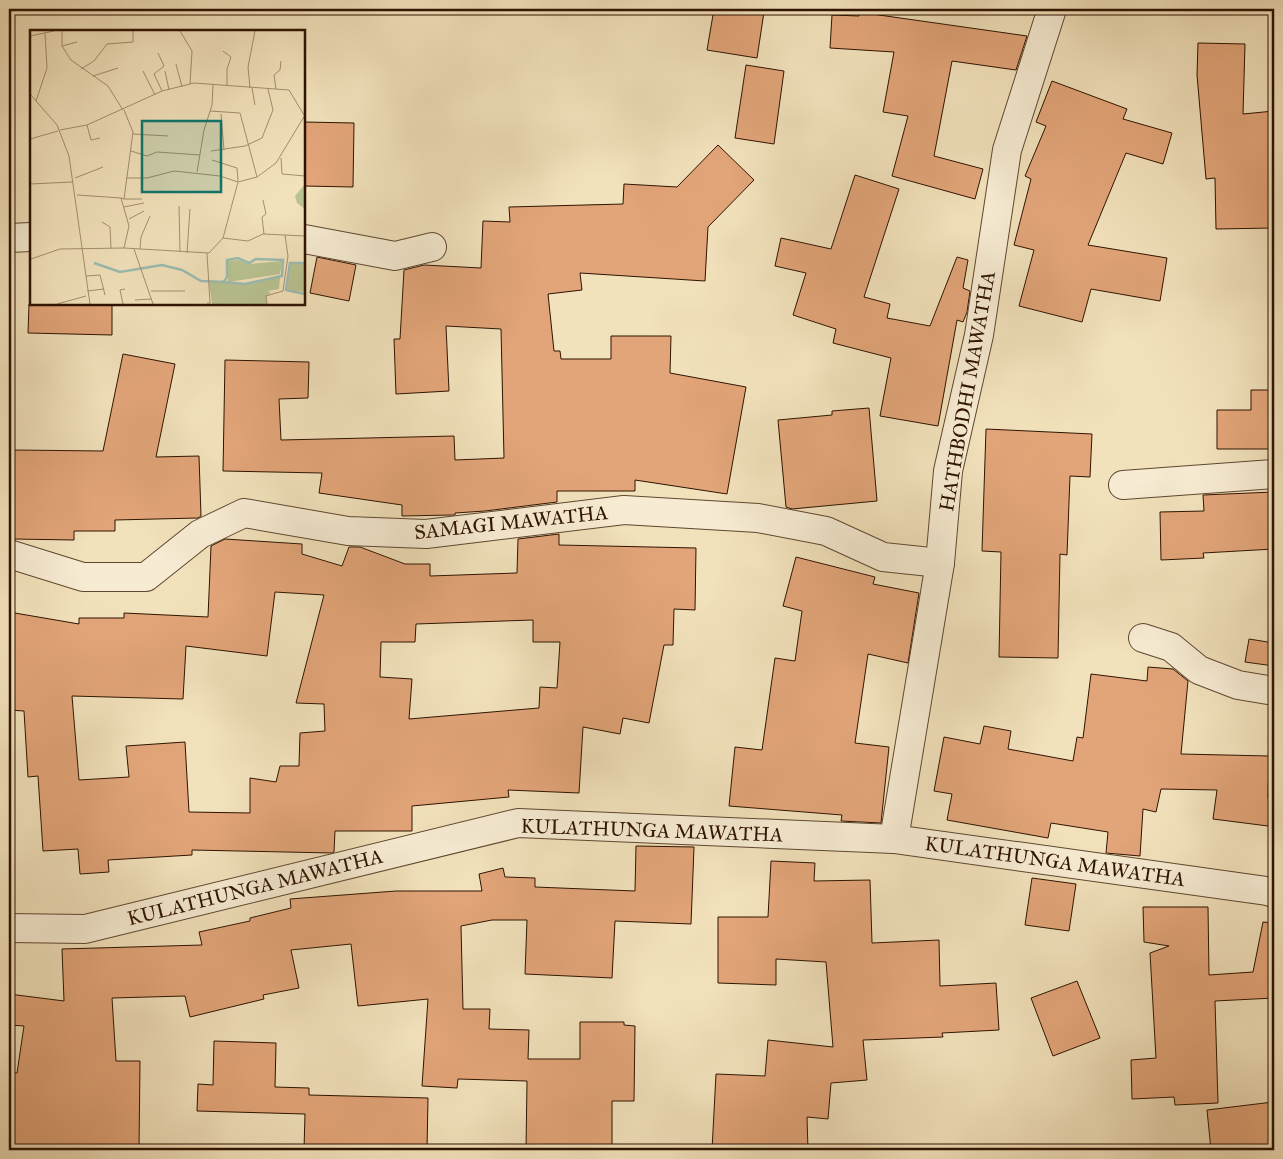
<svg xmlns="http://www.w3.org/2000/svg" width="1283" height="1159" font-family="'IM FELL Great Primer',serif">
<rect width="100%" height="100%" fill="#f2e2bc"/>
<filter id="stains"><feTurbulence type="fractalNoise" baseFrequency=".004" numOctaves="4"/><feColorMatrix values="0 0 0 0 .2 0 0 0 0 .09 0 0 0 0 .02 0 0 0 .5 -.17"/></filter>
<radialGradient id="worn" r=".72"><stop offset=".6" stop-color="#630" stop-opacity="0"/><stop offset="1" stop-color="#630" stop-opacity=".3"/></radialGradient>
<!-- building -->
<g fill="#e2a579" stroke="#2e1300" fill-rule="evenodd">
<path d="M 714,9 L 743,9 L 764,12 L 757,58 L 707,50 Z"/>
<path d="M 858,12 L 1027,36 L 1016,70 L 952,61 L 934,156 L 983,169 L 975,199 L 892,176 L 908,116 L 883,112 L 894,52 L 830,48 L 832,15 L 859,16 Z"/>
<path d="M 1198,43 L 1245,44 L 1243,114 L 1274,111 L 1274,228 L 1216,229 L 1215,178 L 1206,179 L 1197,75 Z"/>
<path d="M 746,65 L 784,71 L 774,144 L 735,138 Z"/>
<path d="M 1052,81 L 1127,109 L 1123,119 L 1172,133 L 1163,164 L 1126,153 L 1088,245 L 1167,258 L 1160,301 L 1091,289 L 1082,322 L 1019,306 L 1034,250 L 1014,245 L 1031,179 L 1025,176 L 1046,126 L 1036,122 Z"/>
<path d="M 304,122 L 354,123 L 353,187 L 304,186 Z"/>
<path d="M 718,145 L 754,180 L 708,227 L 705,281 L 580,273 L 582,290 L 548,294 L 554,351 L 560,351 L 561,359 L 611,359 L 611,336 L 671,336 L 670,373 L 746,387 L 727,494 L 635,480 L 635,491 L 557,491 L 557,502 L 485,511 L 455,513 L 455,515 L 452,515 L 402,516 L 402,505 L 319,493 L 322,473 L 223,471 L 225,360 L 309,362 L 308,398 L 279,399 L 281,440 L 454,436 L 455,460 L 504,458 L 501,329 L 446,326 L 449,391 L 396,394 L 394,339 L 400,339 L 404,270 L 424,265 L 481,268 L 483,221 L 510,222 L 509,207 L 623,204 L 624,184 L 677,187 Z"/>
<path d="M 855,175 L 899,189 L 864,297 L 890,304 L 887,318 L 930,326 L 957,257 L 968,260 L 963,288 L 970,291 L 967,312 L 963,322 L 957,320 L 938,426 L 880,416 L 891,358 L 833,343 L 836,329 L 793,315 L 806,273 L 775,266 L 781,238 L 831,249 Z"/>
<path d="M 317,257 L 356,265 L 349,301 L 310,293 Z"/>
<path d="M 29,304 L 112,304 L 112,335 L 28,333 Z"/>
<path d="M 123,354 L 175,364 L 156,457 L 199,456 L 201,516 L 198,518 L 115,520 L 115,531 L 74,531 L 74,540 L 14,539 L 14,450 L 103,451 Z"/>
<path d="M 1251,390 L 1274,390 L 1274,449 L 1217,449 L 1217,410 L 1251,410 Z"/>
<path d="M 869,408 L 877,501 L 792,509 L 786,507 L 778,420 L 832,415 L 832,411 Z"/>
<path d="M 986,429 L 1092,434 L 1090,477 L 1070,476 L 1067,555 L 1060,554 L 1058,658 L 999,657 L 1001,552 L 982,551 Z"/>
<path d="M 1274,492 L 1274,549 L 1203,553 L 1204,558 L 1161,560 L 1160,512 L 1204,511 L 1203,495 Z"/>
<path d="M 559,534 L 559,545 L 696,548 L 695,610 L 674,609 L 673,645 L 664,645 L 649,723 L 623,718 L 620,734 L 583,727 L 579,793 L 508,790 L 509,797 L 412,806 L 412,831 L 335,831 L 334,852 L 332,853 L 192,850 L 192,855 L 108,860 L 109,872 L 80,874 L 78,849 L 43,851 L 38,776 L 28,777 L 24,711 L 9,710 L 9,612 L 79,624 L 79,618 L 124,618 L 124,613 L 208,617 L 211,546 L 225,539 L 302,544 L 302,554 L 342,566 L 349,547 L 360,547 L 405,564 L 430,564 L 430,576 L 517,573 L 518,539 ZM 275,592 L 324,595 L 296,703 L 324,704 L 325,731 L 300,733 L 299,766 L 280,766 L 276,782 L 250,778 L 250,813 L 189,812 L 185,742 L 126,746 L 129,777 L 79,780 L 72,696 L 183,699 L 186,646 L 267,656 ZM 533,620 L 533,642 L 560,642 L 557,688 L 540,687 L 539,708 L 409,719 L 412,679 L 380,677 L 381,642 L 415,642 L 416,624 Z"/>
<path d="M 796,557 L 875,577 L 873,584 L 919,593 L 908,663 L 868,654 L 855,743 L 889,747 L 881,823 L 841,821 L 842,815 L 729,806 L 735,747 L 762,750 L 775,658 L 795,661 L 802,611 L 783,606 Z"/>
<path d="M 1249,639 L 1274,643 L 1274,666 L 1245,662 Z"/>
<path d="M 1148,667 L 1173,669 L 1188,681 L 1181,754 L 1269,756 L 1268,798 L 1272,798 L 1268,826 L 1213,819 L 1217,790 L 1161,789 L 1156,812 L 1143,809 L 1140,856 L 1106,853 L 1108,832 L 1051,823 L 1048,838 L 947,820 L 952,794 L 934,791 L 944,737 L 980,744 L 984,726 L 1011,731 L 1008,749 L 1073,761 L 1077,737 L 1083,738 L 1091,674 L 1147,681 Z"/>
<path d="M 636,846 L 694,847 L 691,924 L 615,921 L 612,978 L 525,974 L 527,920 L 492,920 L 461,926 L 463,1009 L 490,1009 L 489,1029 L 529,1030 L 528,1059 L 580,1059 L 580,1022 L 624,1022 L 624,1025 L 635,1026 L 634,1101 L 612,1101 L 612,1150 L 526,1150 L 527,1081 L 458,1079 L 457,1088 L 422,1086 L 428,999 L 358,1006 L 351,944 L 291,950 L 299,988 L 263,995 L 264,999 L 190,1017 L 185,996 L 112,998 L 116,1061 L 140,1061 L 139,1150 L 9,1150 L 9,1072 L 17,1073 L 24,1026 L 9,1025 L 9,994 L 64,1001 L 62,949 L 202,945 L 199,932 L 250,921 L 250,918 L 291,908 L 290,899 L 396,891 L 482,891 L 479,874 L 503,868 L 505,877 L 535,878 L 535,887 L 635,891 Z"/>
<path d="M 771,861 L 815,863 L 814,881 L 870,880 L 872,943 L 939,940 L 940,986 L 996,983 L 999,1030 L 942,1033 L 943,1037 L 863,1040 L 867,1080 L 831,1083 L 828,1119 L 807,1117 L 808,1150 L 712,1150 L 716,1074 L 765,1076 L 768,1040 L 833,1047 L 826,962 L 776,959 L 776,985 L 718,983 L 718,917 L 768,917 Z"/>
<path d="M 1032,878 L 1076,884 L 1069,931 L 1025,925 Z"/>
<path d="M 1143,907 L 1208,907 L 1209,975 L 1253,972 L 1263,922 L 1274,923 L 1274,998 L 1215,1001 L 1218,1103 L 1175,1105 L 1174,1097 L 1132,1099 L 1131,1060 L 1156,1058 L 1150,953 L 1169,946 L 1144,942 Z"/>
<path d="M 1077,981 L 1100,1038 L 1053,1056 L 1031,998 Z"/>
<path d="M 214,1041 L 276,1043 L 275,1087 L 309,1088 L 309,1095 L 428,1098 L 427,1150 L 304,1150 L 305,1114 L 197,1111 L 198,1084 L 213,1085 Z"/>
<path d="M 1273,1102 L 1274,1150 L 1211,1150 L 1207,1110 Z"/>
</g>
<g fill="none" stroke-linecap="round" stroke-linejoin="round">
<!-- street casing -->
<g stroke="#5f472f" stroke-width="30">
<g id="street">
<path d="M 9,238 L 31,237"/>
<path d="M 304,239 L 395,256 L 432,247"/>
<path d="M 1123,485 L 1274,474"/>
<path d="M 9,554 L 83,577 L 146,577 L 200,534 L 244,513 L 348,531 L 426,534 L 624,510 L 758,518 L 826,531 L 883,557 L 940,563"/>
<path d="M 1143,638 L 1171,647 L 1199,670 L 1238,685 L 1274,691"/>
<path d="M 894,839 L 940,563 L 948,471 L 979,335 L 1007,150 L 1052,9"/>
<path d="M 9,928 L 85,929 L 518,823 L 894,839 L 1267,891 L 1274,893"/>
</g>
</g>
<!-- street -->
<use href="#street" stroke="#f7ecd3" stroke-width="28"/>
</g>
<g text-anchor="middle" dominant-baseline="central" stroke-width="4" stroke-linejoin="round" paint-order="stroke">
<!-- street labels -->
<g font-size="20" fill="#2e1300" stroke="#f7ecd3">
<text transform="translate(967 391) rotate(-80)">HATHBODHI MAWATHA</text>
<text transform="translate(511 522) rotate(-6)">SAMAGI MAWATHA</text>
<text transform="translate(652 830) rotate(2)">KULATHUNGA MAWATHA</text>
<text transform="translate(1055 861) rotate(8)">KULATHUNGA MAWATHA</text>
<text transform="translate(255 887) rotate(-14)">KULATHUNGA MAWATHA</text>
</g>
</g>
<!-- overview -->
<g transform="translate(30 30)">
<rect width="275" height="275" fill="#f2e2bc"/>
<path d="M 275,154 L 275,179 L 267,173 L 265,166 ZM 208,230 L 219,234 L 252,231 L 250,244 L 198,252 L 198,231 ZM 261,234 L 275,234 L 275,262 L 257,260 ZM 250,247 L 249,259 L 238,261 L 241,263 L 236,266 L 236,274 L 182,274 L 179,252 L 217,254 Z" fill="#b9c391"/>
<path fill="none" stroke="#9bbdb2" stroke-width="2.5" d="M 64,233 L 90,242 L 132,235 L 152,240 L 171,251 L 194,252 L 197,247 L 197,230 L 208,228 L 219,233 L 226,229 L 253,230 L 252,246 L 215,254 L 194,252 L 192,251M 275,233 L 260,233 L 256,260 L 275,264"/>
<path fill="none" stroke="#a48f71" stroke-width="1" d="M 32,1 L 32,16 L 41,30 L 78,56 L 93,80M 150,1 L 162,21 L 160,54M 0,6 L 24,1M 32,16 L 47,12M 193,21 L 201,27 L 197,39 L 197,56M 128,23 L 134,36 L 124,44 L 132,61M 146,34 L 152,57M 51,39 L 64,31 L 77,14 L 103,12 L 103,1M 113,41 L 125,65M 135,41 L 139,60M 63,46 L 88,38M 220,58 L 218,37 L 225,1M 222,58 L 225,75M 246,59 L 244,45 L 250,40 L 251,31M 0,64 L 27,95 L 39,126 L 60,274M 6,71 L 17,38 L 15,3M 94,80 L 103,102 L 94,169 L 91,168 L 99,196 L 94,218M 180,81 L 210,83 L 227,147M 191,84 L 194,120M 57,95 L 61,110 L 70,108M 30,100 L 57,95 L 132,61 L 164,53 L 259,60 L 274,85M 103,104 L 138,106M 0,109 L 28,101M 101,121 L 117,126 L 127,122 L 170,125M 181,121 L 215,116 L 232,108 L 243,80 L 238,59M 251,128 L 252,144 L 275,146M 182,130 L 207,138 L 208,151M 167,142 L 174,100 L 182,75 L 183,55M 45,148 L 73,137M 96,148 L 117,148 L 144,141 L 190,146 L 208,152M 0,154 L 42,152M 47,165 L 91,168M 94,169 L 112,169M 233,170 L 236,184 L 232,187 L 234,204M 0,175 L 0,247M 149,176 L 150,222M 94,177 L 114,173M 99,189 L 114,181M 72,192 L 80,197 L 81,218M 193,208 L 218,211 L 233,204 L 275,206M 104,219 L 123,274M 110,219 L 111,207 L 120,186M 157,223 L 160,179M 177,223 L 180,273 L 177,273M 1,229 L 30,219 L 94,218 L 179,223 L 193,208 L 208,152 L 227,147 L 246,133 L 275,85M 56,246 L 70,245 L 75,265M 57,261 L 74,259M 121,261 L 155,261M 105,270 L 122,269M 27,274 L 56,266M 93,274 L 90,260 L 95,259M 237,274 L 236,266 L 253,261 L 258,226 L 255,205"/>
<path fill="#0f766e" fill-opacity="0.15" stroke="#0f766e" stroke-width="2.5" d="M 112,91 L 191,91 L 191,162 L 112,162 Z"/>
<rect width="275" height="275" fill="none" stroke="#2e1300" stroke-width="2.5"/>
</g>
<!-- margin -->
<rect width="1283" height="1159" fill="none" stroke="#f2e2bc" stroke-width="30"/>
<rect x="10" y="10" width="1263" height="1139" fill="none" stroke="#2e1300" stroke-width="2.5"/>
<rect x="15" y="15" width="1253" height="1129" fill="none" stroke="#2e1300"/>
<rect width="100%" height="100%" filter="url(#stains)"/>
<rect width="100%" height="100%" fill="url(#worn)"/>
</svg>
